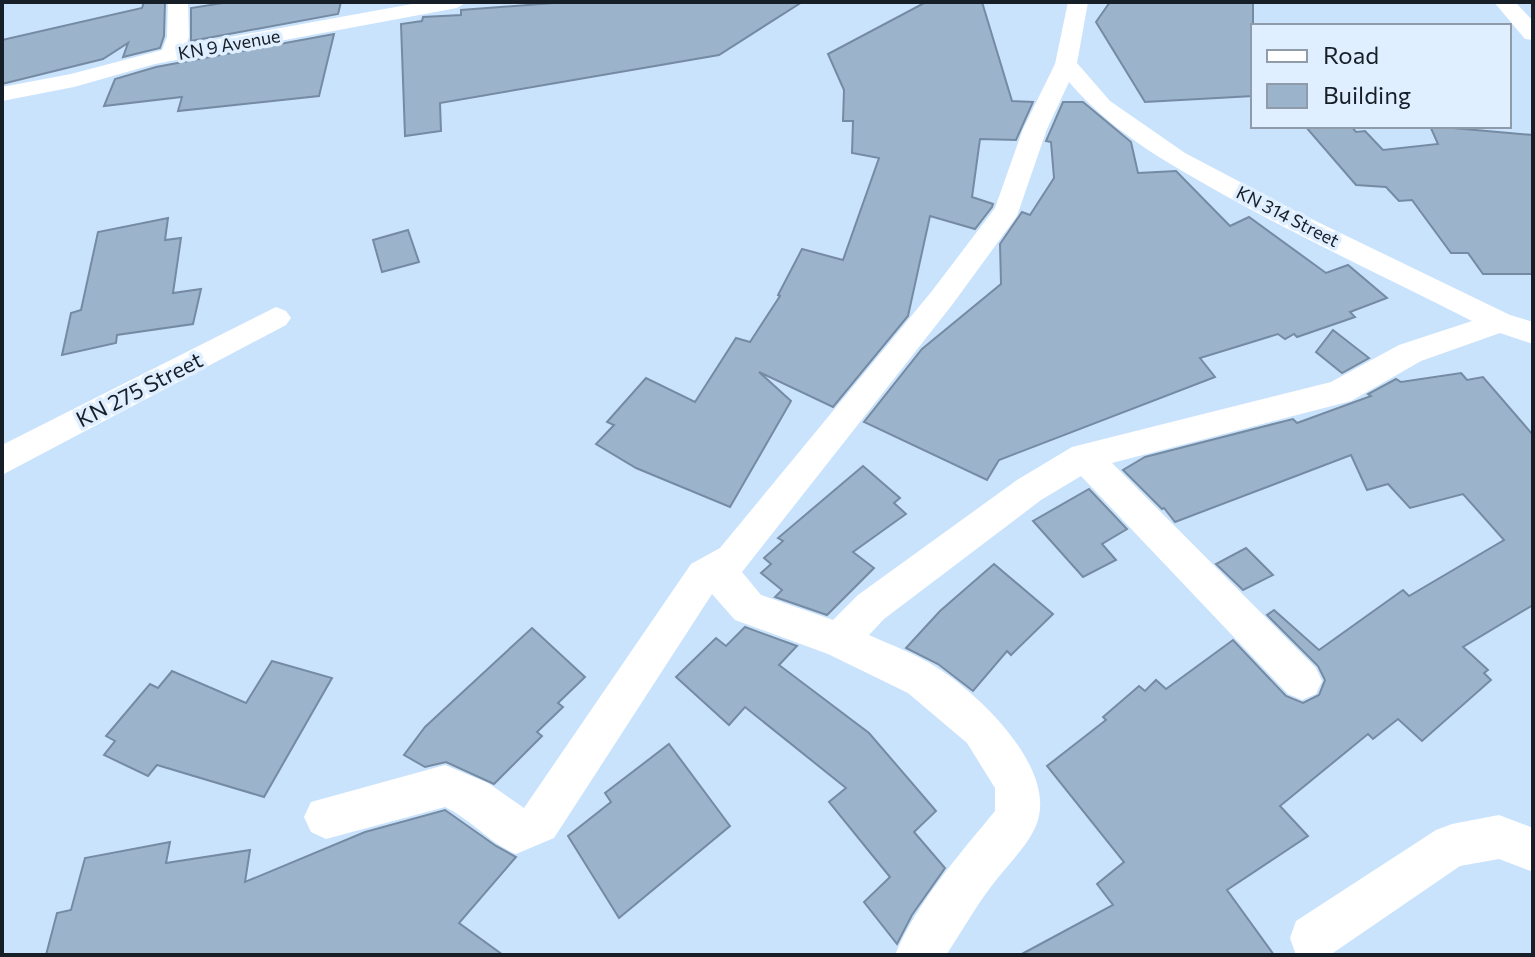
<svg xmlns="http://www.w3.org/2000/svg" width="1535" height="957" font-family="Commissioner,sans-serif">
<rect width="100%" height="100%" fill="#cae3fd"/>
<!-- building -->
<g fill="#9cb3cc" stroke="#758ba3" stroke-width="2">
<path d="M 144,2 L 165,2 L 164,36 L 160,48 L 123,57 L 128,43 L 103,59 L 2,84 L 2,40 L 142,8 Z"/>
<path d="M 229,2 L 341,2 L 338,14 L 191,41 L 191,8 Z"/>
<path d="M 567,2 L 802,2 L 719,55 L 440,103 L 441,131 L 405,136 L 401,24 L 422,21 L 423,17 L 461,15 L 461,10 Z"/>
<path d="M 926,2 L 982,2 L 1012,101 L 1033,102 L 1016,140 L 980,139 L 972,197 L 993,204 L 992,207 L 975,229 L 930,216 L 908,316 L 833,407 L 759,372 L 791,401 L 730,507 L 636,468 L 596,444 L 614,425 L 607,422 L 646,378 L 695,402 L 736,338 L 750,342 L 780,296 L 778,295 L 802,249 L 843,260 L 879,158 L 852,153 L 853,121 L 843,121 L 844,90 L 828,54 Z"/>
<path d="M 1110,2 L 1253,2 L 1253,96 L 1145,102 L 1096,22 Z"/>
<path d="M 334,34 L 319,96 L 178,111 L 182,97 L 104,106 L 115,79 L 156,67 Z"/>
<path d="M 1063,102 L 1083,102 L 1131,142 L 1138,173 L 1176,171 L 1230,226 L 1249,217 L 1326,273 L 1348,265 L 1387,298 L 1350,312 L 1355,317 L 1297,337 L 1294,334 L 1285,339 L 1278,334 L 1200,358 L 1215,377 L 999,460 L 987,480 L 864,422 L 922,349 L 1001,284 L 1000,244 L 1022,212 L 1030,215 L 1054,178 L 1051,142 L 1046,141 Z"/>
<path d="M 1305,126 L 1351,126 L 1356,132 L 1365,131 L 1383,150 L 1438,144 L 1430,126 L 1533,135 L 1533,274 L 1483,274 L 1468,253 L 1451,253 L 1412,200 L 1399,201 L 1386,187 L 1356,185 Z"/>
<path d="M 168,218 L 165,240 L 181,238 L 173,293 L 201,289 L 193,324 L 117,335 L 116,343 L 62,355 L 71,313 L 81,310 L 98,232 Z"/>
<path d="M 408,230 L 419,262 L 382,272 L 373,240 Z"/>
<path d="M 1333,330 L 1369,358 L 1342,373 L 1316,352 Z"/>
<path d="M 1461,373 L 1467,380 L 1483,377 L 1533,435 L 1533,605 L 1463,647 L 1488,670 L 1484,673 L 1491,680 L 1422,741 L 1398,719 L 1373,739 L 1368,734 L 1280,806 L 1308,836 L 1227,890 L 1274,955 L 1020,955 L 1113,905 L 1097,884 L 1124,862 L 1047,766 L 1106,720 L 1103,717 L 1139,686 L 1145,691 L 1156,680 L 1166,689 L 1233,640 L 1286,696 L 1303,703 L 1319,695 L 1325,680 L 1318,666 L 1267,615 L 1274,610 L 1319,650 L 1403,590 L 1409,596 L 1504,540 L 1463,494 L 1410,508 L 1388,484 L 1367,490 L 1351,455 L 1175,522 L 1164,508 L 1162,509 L 1123,470 L 1145,457 L 1293,419 L 1297,423 L 1371,396 L 1368,394 L 1396,379 L 1401,382 Z"/>
<path d="M 863,466 L 900,498 L 894,503 L 906,514 L 853,552 L 874,568 L 827,615 L 775,597 L 782,590 L 761,573 L 771,564 L 764,558 L 783,541 L 778,538 Z"/>
<path d="M 1089,489 L 1127,529 L 1102,544 L 1116,560 L 1083,577 L 1033,521 Z"/>
<path d="M 1246,548 L 1273,575 L 1243,590 L 1216,564 Z"/>
<path d="M 994,564 L 1053,614 L 1011,655 L 1007,651 L 973,691 L 938,664 L 906,648 L 940,611 Z"/>
<path d="M 745,627 L 797,646 L 779,665 L 869,733 L 936,811 L 914,832 L 945,868 L 912,915 L 897,944 L 864,902 L 890,877 L 829,802 L 846,788 L 745,707 L 729,725 L 676,677 L 716,638 L 726,646 Z"/>
<path d="M 532,628 L 585,677 L 558,703 L 563,707 L 537,732 L 542,736 L 494,784 L 446,762 L 425,767 L 404,755 L 425,727 Z"/>
<path d="M 272,661 L 332,678 L 264,797 L 157,765 L 148,776 L 104,755 L 115,741 L 106,736 L 150,684 L 158,688 L 172,671 L 246,703 Z"/>
<path d="M 669,744 L 730,826 L 619,918 L 568,836 L 611,802 L 605,793 Z"/>
<path d="M 445,810 L 496,846 L 516,857 L 459,923 L 503,955 L 46,955 L 57,913 L 71,910 L 85,858 L 170,842 L 166,863 L 250,850 L 245,882 L 365,832 Z"/>
</g>
<g fill="none" stroke-linecap="round" stroke-linejoin="round">
<!-- minor -->
<g fill="#fff" fill-rule="evenodd">
<path d="M 168,2 L 188,2 L 189,37 L 186,45 L 423,2 L 467,2 L 457,8 L 155,64 L 74,87 L 2,101 L 2,87 L 71,74 L 162,50 L 167,37 Z"/>
<path d="M 1068,2 L 1088,2 L 1077,63 L 1110,101 L 1185,153 L 1295,211 L 1510,315 L 1533,322 L 1533,344 L 1500,333 L 1421,361 L 1351,401 L 1112,463 L 1316,668 L 1322,681 L 1316,694 L 1302,700 L 1288,694 L 1081,476 L 1041,500 L 884,619 L 869,635 C 891,645 916,654 936,667 C 978,693 1057,768 1037,823 C 1028,847 1005,867 990,888 C 974,909 961,933 946,955 L 895,955 C 917,902 959,855 995,811 L 995,788 L 967,743 L 908,693 L 828,654 L 735,620 L 712,594 L 554,838 L 516,854 C 489,843 471,819 445,807 L 326,839 L 311,832 L 304,817 L 311,802 L 445,765 L 488,783 L 524,808 L 691,564 L 720,548 L 932,291 L 995,208 L 1023,129 L 1055,64 ZM 1069,82 C 1114,135 1176,168 1237,202 C 1314,244 1393,281 1472,321 L 1399,345 L 1331,382 L 1072,447 L 1017,480 L 858,595 L 833,620 L 761,595 L 742,572 L 952,305 L 1017,216 L 1047,129 Z"/>
<path d="M 1494,2 L 1515,2 L 1533,21 L 1533,40 L 1525,39 Z"/>
<path d="M 276,307 L 286,311 L 291,318 L 286,325 L 2,475 L 2,445 Z"/>
<path d="M 1499,815 L 1533,828 L 1533,872 L 1499,859 L 1460,866 L 1330,955 L 1296,955 L 1290,938 L 1296,921 L 1436,830 L 1452,824 Z"/>
</g>
</g>
<g text-anchor="middle" dominant-baseline="central" stroke-width="7" stroke-linejoin="round" paint-order="stroke">
<!-- far-street labels -->
<g font-size="18" fill="#161e28" stroke="#e0efff">
<text transform="translate(229 44) rotate(-10)">KN 9 Avenue</text>
<text transform="translate(1288 216) rotate(27)">KN 314 Street</text>
</g>
<!-- street labels -->
<g font-size="22" fill="#161e28" stroke="#e0efff">
<text transform="translate(139 389) rotate(-27)">KN 275 Street</text>
</g>
</g>
<!-- border -->
<rect width="1535" height="957" fill="none" stroke="#161e28" stroke-width="8"/>
<!-- legend -->
<rect x="1251" y="24" width="260" height="104" fill="#e0efff" stroke="#8f9ba9" stroke-width="2"/>
<rect x="1267" y="50" width="40" height="12" fill="#ffffff" stroke="#8f9ba9" stroke-width="2"/>
<text x="1323" y="64" font-size="24" fill="#161e28">Road</text>
<rect x="1267" y="84" width="40" height="24" fill="#9cb3cc" stroke="#8f9ba9" stroke-width="2"/>
<text x="1323" y="104" font-size="24" fill="#161e28">Building</text>
</svg>
